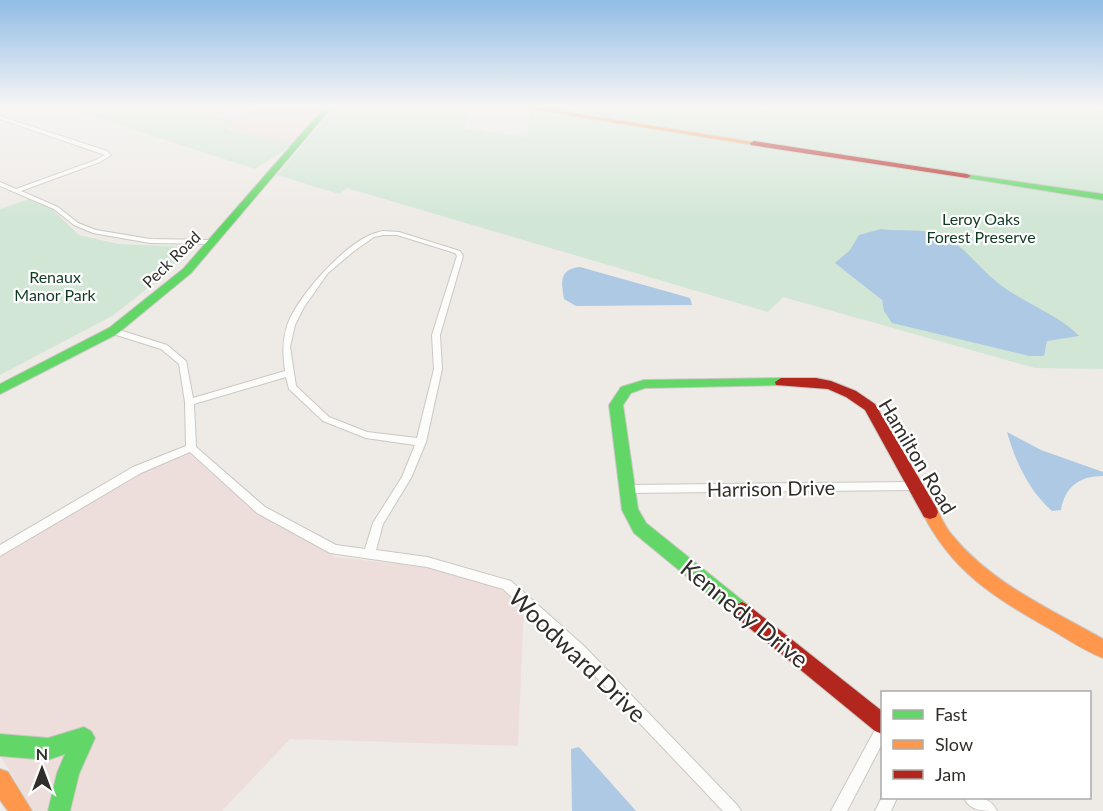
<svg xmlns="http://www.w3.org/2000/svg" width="1103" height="811" font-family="Lato,sans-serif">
<rect width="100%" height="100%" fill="#eeeae6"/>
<!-- commercial -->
<g fill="#eededb">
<path d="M 251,107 L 327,107 L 294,144 L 227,128 Z"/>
<path d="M 189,453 L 255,512 L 335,557 L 425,567 L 499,588 L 524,606 L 518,746 L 290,739 L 222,811 L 33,811 L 0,755 L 0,555 L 137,475 Z"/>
</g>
<!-- green -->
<g fill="#d1e6d5">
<path d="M 64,107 L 175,107 L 235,121 L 227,129 L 294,144 L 255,169 Z"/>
<path d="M 335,107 L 469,107 L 464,128 L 527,137 L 531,107 L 1103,107 L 1103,369 L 1035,368 L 783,297 L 768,312 L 347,188 L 339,194 L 277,175 Z"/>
<path d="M 29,199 L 52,209 L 79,235 L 118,244 L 192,247 L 162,277 L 112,316 L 0,375 L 0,209 Z"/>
</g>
<!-- water -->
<g fill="#aec9e4">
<path d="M 881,229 C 901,232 923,228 941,235 C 964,245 979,268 998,283 C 1020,301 1063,317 1079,336 L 1047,341 L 1044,356 L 1029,356 L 892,323 L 884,311 L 882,300 L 835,263 L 850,250 L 859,235 Z"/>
<path d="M 580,267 L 690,298 L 692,305 L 576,306 L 564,299 C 561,282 559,269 580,267 Z"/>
<path d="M 1007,432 L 1041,450 L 1103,472 L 1103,476 C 1079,476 1065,487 1061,510 L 1052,511 C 1029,491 1015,461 1007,432 Z"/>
<path d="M 579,747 L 636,811 L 572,811 L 571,749 Z"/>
</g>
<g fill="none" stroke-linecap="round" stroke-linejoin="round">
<!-- street casing -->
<g stroke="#cbc8c4" stroke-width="2">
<g id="street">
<path d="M 0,116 L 107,151 L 111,155 L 100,162 L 21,191 L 58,207 L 78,223 L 96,230 L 150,239 L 213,240 L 216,242 L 213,244 L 150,243 L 93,233 L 74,225 L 54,209 L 0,186 L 0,182 L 16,189 L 96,160 L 105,155 L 0,119 Z"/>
<path d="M 383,231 L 399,232 L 460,251 L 463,256 L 440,335 L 442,369 L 426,442 L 411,478 L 383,524 L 376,550 L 427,557 L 511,581 L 584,646 L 738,806 L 741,811 L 723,811 L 574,654 L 503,589 L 427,567 L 330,553 L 257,513 L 190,452 L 141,473 L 0,556 L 0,545 L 133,467 L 186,446 L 185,402 L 179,364 L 161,349 L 110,333 L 109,331 L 110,329 L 116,329 L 167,345 L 186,361 L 193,398 L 285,371 C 283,355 282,342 287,326 C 297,297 341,248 370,235 C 374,233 379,232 383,231 ZM 383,235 L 397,235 L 455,253 L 457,256 L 432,335 L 434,369 L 417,438 L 367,432 L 329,417 L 296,386 L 290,347 L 295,325 L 304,307 L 328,273 L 354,251 L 374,237 ZM 286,377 L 289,389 L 323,421 L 366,438 L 415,445 L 402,477 L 373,523 L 365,549 L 336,545 L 265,507 L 196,447 L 194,404 Z"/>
<path d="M 914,482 L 918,483 L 919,486 L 918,489 L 914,490 L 628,493 L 624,492 L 623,489 L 624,486 L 628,485 Z"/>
<path d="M 882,724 L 882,744 L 847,811 L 831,811 L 877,726 Z"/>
<path d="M 882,797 L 897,798 L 891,811 L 875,811 Z"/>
<path d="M 964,798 C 977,797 991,797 997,811 C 983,811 970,811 964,798 Z"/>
</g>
</g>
<!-- fast casing -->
<g stroke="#cbc8c4" stroke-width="2">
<g id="fast">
<path d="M 325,107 L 332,107 L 191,273 L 117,334 L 0,394 L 0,384 L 109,328 L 183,269 Z"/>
<path d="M 964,174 L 1103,194 L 1103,200 L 967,178 L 963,176 Z"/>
<path d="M 781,378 L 787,382 L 786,385 L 645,388 L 631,393 L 623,405 L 638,509 L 646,523 L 748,605 L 751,611 L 748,617 L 742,620 L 736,617 L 634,533 L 622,510 L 609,405 L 621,387 L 644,380 Z"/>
<path d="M 84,727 L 91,731 L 95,738 L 79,774 L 70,811 L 48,811 L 57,773 L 65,754 L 48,760 L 0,756 L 0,734 L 48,738 Z"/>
</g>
</g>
<!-- slow casing -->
<g stroke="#cbc8c4" stroke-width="2">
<g id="slow">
<path d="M 519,107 L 535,107 L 758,143 L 754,145 Z"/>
<path d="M 930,505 L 936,507 C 941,517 945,527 952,535 C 991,583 1050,609 1103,639 L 1103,658 C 1085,651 1067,639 1050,629 C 994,597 952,572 922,512 L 924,507 Z"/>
<path d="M 0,769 L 8,772 L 32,811 L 8,811 L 0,800 Z"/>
</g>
</g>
<!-- jam casing -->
<g stroke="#cbc8c4" stroke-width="2">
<g id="jam">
<path d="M 754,141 L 967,174 L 971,176 L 967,178 L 751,145 L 750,143 Z"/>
<path d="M 781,378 L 816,378 L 831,381 L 856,391 L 875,404 L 936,507 L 938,512 L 936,517 L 930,519 L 924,517 L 865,410 L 846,397 L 828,389 L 776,385 L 775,382 Z"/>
<path d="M 742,602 L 748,605 L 882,711 L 882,734 L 875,731 L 736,617 L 733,611 L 736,605 Z"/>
</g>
</g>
<!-- street -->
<use href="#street" fill="#fcfcfb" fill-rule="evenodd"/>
<!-- fast -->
<use href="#fast" fill="#63d668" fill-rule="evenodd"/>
<!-- slow -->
<use href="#slow" fill="#ff974d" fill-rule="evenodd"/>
<!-- jam -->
<use href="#jam" fill="#b3261e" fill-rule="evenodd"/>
</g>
<!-- sky -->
<linearGradient id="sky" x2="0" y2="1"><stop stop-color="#91bce6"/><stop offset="0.48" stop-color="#f7f6f4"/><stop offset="1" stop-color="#f7f6f4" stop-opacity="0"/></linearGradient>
<rect width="1103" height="221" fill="url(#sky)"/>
<g text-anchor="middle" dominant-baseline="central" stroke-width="4.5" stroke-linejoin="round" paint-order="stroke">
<!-- far-park labels -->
<g font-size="16" fill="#113a23" stroke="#fff">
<text x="981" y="218">Leroy Oaks<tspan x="981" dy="18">Forest Preserve</tspan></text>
<text x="55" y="276">Renaux<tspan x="55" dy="18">Manor Park</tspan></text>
</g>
<!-- far-street labels -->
<g font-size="16" fill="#302d2a" stroke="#fff">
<text transform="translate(171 259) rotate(-44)">Peck Road</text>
</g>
<!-- street labels -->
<g font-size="20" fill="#302d2a" stroke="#fff">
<text transform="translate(918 456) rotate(59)">Hamilton Road</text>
<text transform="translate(771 488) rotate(-1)">Harrison Drive</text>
</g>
<!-- near-street labels -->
<g font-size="24" fill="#302d2a" stroke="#fff">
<text transform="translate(745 613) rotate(39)">Kennedy Drive</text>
<text transform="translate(578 655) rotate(44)">Woodward Drive</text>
</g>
</g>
<!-- legend -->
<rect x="881" y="691" width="210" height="108" fill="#ffffff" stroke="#acabaa" stroke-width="1.5"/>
<rect x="893" y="710" width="30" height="9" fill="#63d668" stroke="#acabaa" stroke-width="1.5"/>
<text x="935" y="721" font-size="18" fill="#302d2a">Fast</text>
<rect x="893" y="740" width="30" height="9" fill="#ff974d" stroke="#acabaa" stroke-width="1.5"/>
<text x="935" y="751" font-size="18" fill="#302d2a">Slow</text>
<rect x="893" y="770" width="30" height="9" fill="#b3261e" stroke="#acabaa" stroke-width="1.5"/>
<text x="935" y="781" font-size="18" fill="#302d2a">Jam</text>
<!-- north arrow -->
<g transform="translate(42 769)" stroke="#ffffff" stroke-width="4.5" paint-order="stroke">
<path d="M0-4.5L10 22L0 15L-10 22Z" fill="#302d2a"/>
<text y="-9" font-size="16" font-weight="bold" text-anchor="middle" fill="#302d2a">N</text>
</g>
</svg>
